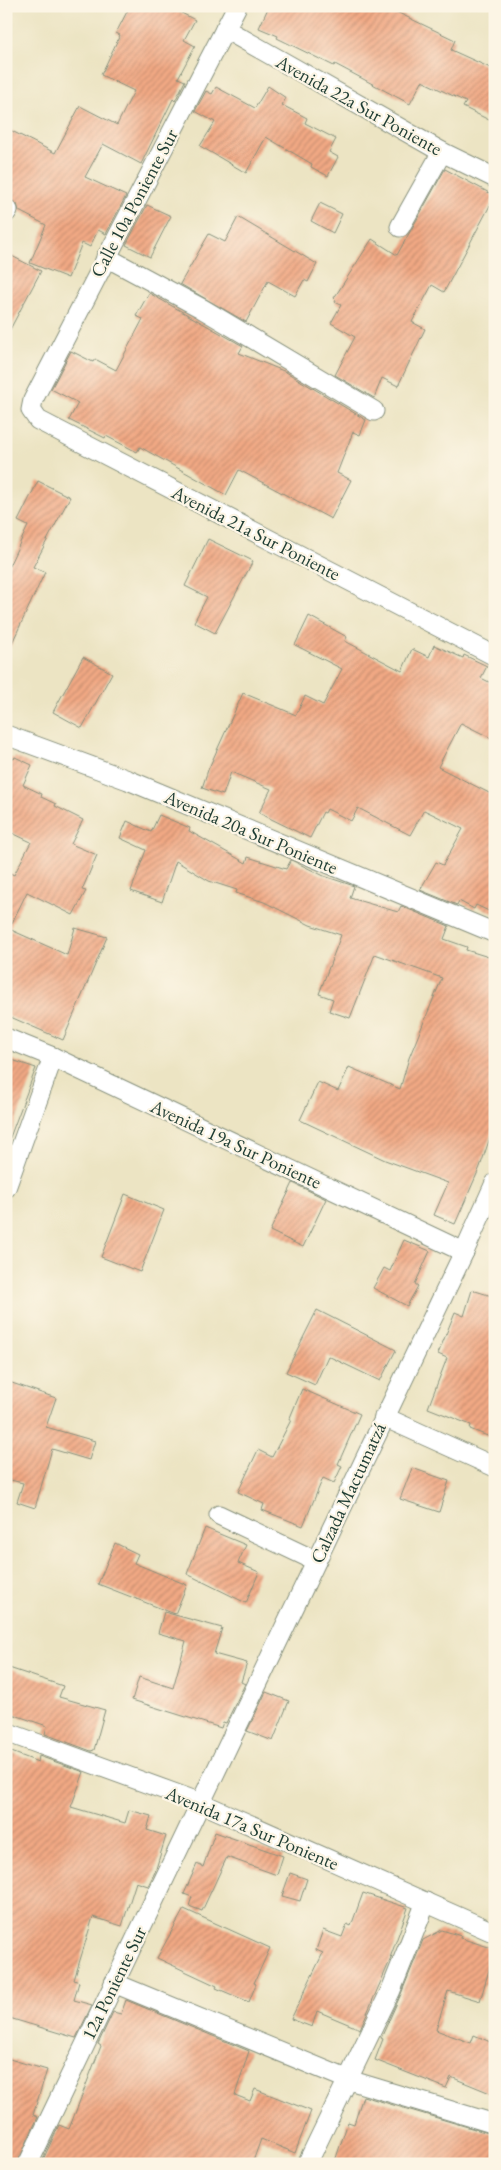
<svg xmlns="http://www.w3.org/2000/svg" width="501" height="2170" font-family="'EB Garamond',serif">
<defs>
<pattern id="building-hatch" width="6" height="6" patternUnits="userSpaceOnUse" patternTransform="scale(1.25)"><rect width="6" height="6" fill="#f2a984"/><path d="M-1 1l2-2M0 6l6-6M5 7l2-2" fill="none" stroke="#c38b6d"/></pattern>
</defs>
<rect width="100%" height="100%" fill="#fcf5e5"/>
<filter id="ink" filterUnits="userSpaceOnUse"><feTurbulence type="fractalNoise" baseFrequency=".02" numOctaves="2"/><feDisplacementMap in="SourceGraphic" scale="10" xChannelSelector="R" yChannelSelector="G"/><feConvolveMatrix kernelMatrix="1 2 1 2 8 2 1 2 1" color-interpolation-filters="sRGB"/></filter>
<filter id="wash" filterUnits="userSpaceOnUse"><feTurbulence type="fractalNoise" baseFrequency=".0096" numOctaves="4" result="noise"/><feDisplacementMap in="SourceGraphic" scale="20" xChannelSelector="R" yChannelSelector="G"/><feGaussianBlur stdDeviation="1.12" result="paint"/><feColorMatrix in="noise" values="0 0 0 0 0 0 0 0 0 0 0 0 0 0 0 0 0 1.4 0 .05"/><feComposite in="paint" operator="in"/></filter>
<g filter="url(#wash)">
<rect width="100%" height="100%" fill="#ece4c3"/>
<g id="blocks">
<!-- building -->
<g fill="url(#building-hatch)">
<path d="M 130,6 L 168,6 L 195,20 L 184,40 L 195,46 L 178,78 L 185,81 L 175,101 L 173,99 L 141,164 L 103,144 L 85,177 L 126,196 L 106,234 L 98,230 L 90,247 L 82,243 L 68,278 L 30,263 L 46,225 L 19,211 L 17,204 L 6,198 L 6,128 L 55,153 L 80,106 L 117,125 L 134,91 L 101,75 L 120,35 L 116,33 Z"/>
<path d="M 269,6 L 384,6 L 455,40 L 451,50 L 495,70 L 495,123 L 463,107 L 466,102 L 422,81 L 410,104 L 335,64 L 334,66 L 277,38 L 278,36 L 259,28 Z"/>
<path d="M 268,86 L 286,98 L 282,105 L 307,118 L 305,123 L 336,139 L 329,152 L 338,157 L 328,176 L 311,167 L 312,164 L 266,137 L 246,173 L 200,146 L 215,122 L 195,111 L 206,91 L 212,94 L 216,87 L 255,108 Z"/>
<path d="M 445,169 L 495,196 L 444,292 L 432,285 L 412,322 L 425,329 L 398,386 L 382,378 L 374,398 L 335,375 L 355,337 L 331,323 L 341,305 L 335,302 L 336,300 L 334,298 L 372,239 L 397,255 Z"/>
<path d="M 320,203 L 342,214 L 333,233 L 311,221 Z"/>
<path d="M 147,205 L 171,216 L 150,257 L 126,245 Z"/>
<path d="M 238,217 L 317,264 L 308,282 L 304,280 L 295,296 L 268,281 L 246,322 L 180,284 L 209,234 L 225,242 Z"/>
<path d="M 6,253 L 41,271 L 6,337 Z"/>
<path d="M 149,293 L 243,346 L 239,353 L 286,372 L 366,420 L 360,435 L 353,432 L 337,473 L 351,480 L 331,519 L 239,470 L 226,495 L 140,447 L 137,452 L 106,436 L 105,438 L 69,420 L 78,403 L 51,389 L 71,351 L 93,362 L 95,359 L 116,370 L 143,319 L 136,316 Z"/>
<path d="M 38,481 L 70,497 L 33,567 L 45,572 L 6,656 L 6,572 L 28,526 L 18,521 Z"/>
<path d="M 208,539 L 253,561 L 215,633 L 194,622 L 207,597 L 185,586 Z"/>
<path d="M 309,616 L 347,637 L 345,641 L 402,671 L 412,649 L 429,657 L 434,645 L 463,658 L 464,655 L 487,666 L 481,678 L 495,685 L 495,740 L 461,723 L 438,767 L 495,796 L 495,914 L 476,905 L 474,909 L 459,901 L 457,905 L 420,890 L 436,862 L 443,865 L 463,829 L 424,810 L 410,835 L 358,808 L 351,821 L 327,809 L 325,813 L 323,812 L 310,838 L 259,813 L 271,789 L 231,772 L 223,795 L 202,788 L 208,770 L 243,693 L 296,715 L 305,696 L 323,705 L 342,669 L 295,645 Z"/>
<path d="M 83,657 L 112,673 L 82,728 L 53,712 Z"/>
<path d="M 6,756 L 14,759 L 15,757 L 32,765 L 23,785 L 42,794 L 41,797 L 56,804 L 55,806 L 83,820 L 71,844 L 97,855 L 82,890 L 86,891 L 73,915 L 27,892 L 9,929 L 67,955 L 75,928 L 107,937 L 63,1040 L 6,1015 L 6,871 L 14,875 L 31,842 L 6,830 Z"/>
<path d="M 159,815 L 190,828 L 189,831 L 246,863 L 248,857 L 286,869 L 291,860 L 324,876 L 354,886 L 350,898 L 398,912 L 401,906 L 449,926 L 444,939 L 467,947 L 466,950 L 495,959 L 495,1123 L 480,1167 L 455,1224 L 434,1215 L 448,1183 L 385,1160 L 300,1120 L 318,1082 L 338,1091 L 349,1067 L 400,1089 L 409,1058 L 442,978 L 375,954 L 350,1018 L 329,1011 L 333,999 L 319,994 L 341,935 L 310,925 L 264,902 L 236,893 L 237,890 L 209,881 L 176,861 L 162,902 L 131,891 L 146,850 L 120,838 L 127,821 L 151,832 Z"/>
<path d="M 6,1058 L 36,1068 L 9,1140 L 6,1139 Z"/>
<path d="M 293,1183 L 326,1199 L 303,1247 L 270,1231 Z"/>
<path d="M 125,1194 L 164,1210 L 140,1272 L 101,1257 Z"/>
<path d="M 404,1240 L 430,1251 L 415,1284 L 418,1286 L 407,1306 L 373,1288 L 384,1268 L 390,1271 Z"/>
<path d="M 472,1290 L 495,1297 L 495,1439 L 470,1429 L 471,1425 L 428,1408 L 447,1358 L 438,1354 L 455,1312 L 464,1316 Z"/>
<path d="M 317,1310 L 396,1350 L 380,1381 L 328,1356 L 315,1385 L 286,1372 Z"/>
<path d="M 6,1381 L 56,1398 L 46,1427 L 95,1441 L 89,1460 L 52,1449 L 35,1508 L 17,1502 L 23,1483 L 6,1479 Z"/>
<path d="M 302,1389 L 360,1414 L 338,1464 L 342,1466 L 334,1483 L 323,1478 L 303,1526 L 262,1510 L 264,1504 L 238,1492 L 258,1450 L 272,1457 L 291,1420 L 289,1420 Z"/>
<path d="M 412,1468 L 449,1481 L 439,1512 L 400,1499 Z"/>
<path d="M 205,1528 L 246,1545 L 238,1563 L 259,1572 L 246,1603 L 187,1574 Z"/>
<path d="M 115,1543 L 138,1554 L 134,1563 L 187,1585 L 175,1614 L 98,1584 Z"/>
<path d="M 164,1612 L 222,1628 L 214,1654 L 247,1663 L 241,1682 L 245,1684 L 226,1723 L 223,1722 L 221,1728 L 132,1700 L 139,1677 L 173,1688 L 186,1641 L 158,1633 Z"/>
<path d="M 6,1667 L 63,1686 L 59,1697 L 105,1710 L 94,1750 L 91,1751 L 45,1734 L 47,1726 L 6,1712 Z"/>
<path d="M 266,1692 L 289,1701 L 273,1741 L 247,1731 Z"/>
<path d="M 6,1750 L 38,1762 L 39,1756 L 84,1772 L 71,1807 L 125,1823 L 129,1810 L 151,1816 L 147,1830 L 166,1836 L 155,1872 L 148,1886 L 136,1882 L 122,1926 L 93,1917 L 74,1980 L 79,1982 L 74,2000 L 92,2005 L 76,2038 L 6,2017 Z"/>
<path d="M 215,1832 L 283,1856 L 277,1875 L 227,1857 L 202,1911 L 189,1906 L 192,1897 L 184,1894 L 197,1864 L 203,1867 Z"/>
<path d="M 290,1873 L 307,1879 L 300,1901 L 282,1896 Z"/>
<path d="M 363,1893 L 408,1908 L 390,1958 L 392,1956 L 360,2029 L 317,2011 L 312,2027 L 291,2019 L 323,1953 L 316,1950 L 323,1930 L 342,1937 L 347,1924 L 351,1926 Z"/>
<path d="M 184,1909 L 270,1948 L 254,1983 L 256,1984 L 249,2002 L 216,1988 L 217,1986 L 157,1958 Z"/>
<path d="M 442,1930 L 461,1936 L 460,1938 L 495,1949 L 480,2001 L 448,1991 L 436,2030 L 471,2043 L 474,2035 L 495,2044 L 495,2095 L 451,2077 L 446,2088 L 375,2060 L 383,2039 L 381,2038 L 401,1994 L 423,1940 Z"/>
<path d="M 126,2000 L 249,2051 L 235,2095 L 250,2101 L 255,2089 L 311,2111 L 295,2153 L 261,2139 L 252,2164 L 41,2164 L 59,2125 L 69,2129 L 101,2046 L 98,2044 L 113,2012 L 121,2014 Z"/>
<path d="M 6,2058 L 47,2070 L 33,2115 L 38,2117 L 17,2164 L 6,2164 Z"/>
<path d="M 363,2096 L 495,2135 L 495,2164 L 334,2164 L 348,2122 L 354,2124 Z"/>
</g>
</g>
</g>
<g filter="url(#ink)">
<use href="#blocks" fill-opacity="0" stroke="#86907c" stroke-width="1"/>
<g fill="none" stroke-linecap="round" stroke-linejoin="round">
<!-- street casing -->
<g stroke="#86907c" stroke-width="21">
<g id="street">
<path d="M 237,6 L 33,400 L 31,410 L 38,420 L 495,656"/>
<path d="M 225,29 L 442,152 L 495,178"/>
<path d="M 6,209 L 8,210 L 6,213"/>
<path d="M 400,227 L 442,152"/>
<path d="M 106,257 L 201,308 L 374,411"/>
<path d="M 6,735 L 128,780 L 495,933"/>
<path d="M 6,1038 L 53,1057 L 464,1252"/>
<path d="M 6,1188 L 53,1057"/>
<path d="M 384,1417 L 495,1467"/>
<path d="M 219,1515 L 316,1561"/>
<path d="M 6,1732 L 201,1803 L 495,1933"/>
<path d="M 114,1983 L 349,2080 L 495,2124"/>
<path d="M 28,2164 L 464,1252 L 495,1183"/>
<path d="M 307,2164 L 391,1990 L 426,1902"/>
</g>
</g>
<!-- street -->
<use href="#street" stroke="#fff" stroke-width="19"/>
</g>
</g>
<g text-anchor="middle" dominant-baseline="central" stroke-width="4.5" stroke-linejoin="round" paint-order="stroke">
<!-- street labels -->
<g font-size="19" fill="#1f3d34" stroke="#fcf5e5">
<text transform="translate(359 105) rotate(29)">Avenida 22a Sur Poniente</text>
<text transform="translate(134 203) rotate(-62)">Calle 10a Poniente Sur</text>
<text transform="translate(256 533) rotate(27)">Avenida 21a Sur Poniente</text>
<text transform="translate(251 832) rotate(23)">Avenida 20a Sur Poniente</text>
<text transform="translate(236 1144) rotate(25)">Avenida 19a Sur Poniente</text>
<text transform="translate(348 1493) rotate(-65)">Calzada Mactumatzá</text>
<text transform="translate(252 1828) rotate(23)">Avenida 17a Sur Poniente</text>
<text transform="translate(114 1983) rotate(-64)">12a Poniente Sur</text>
</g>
</g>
<!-- margin -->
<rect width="501" height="2170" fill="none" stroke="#fcf5e5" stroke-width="25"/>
</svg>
